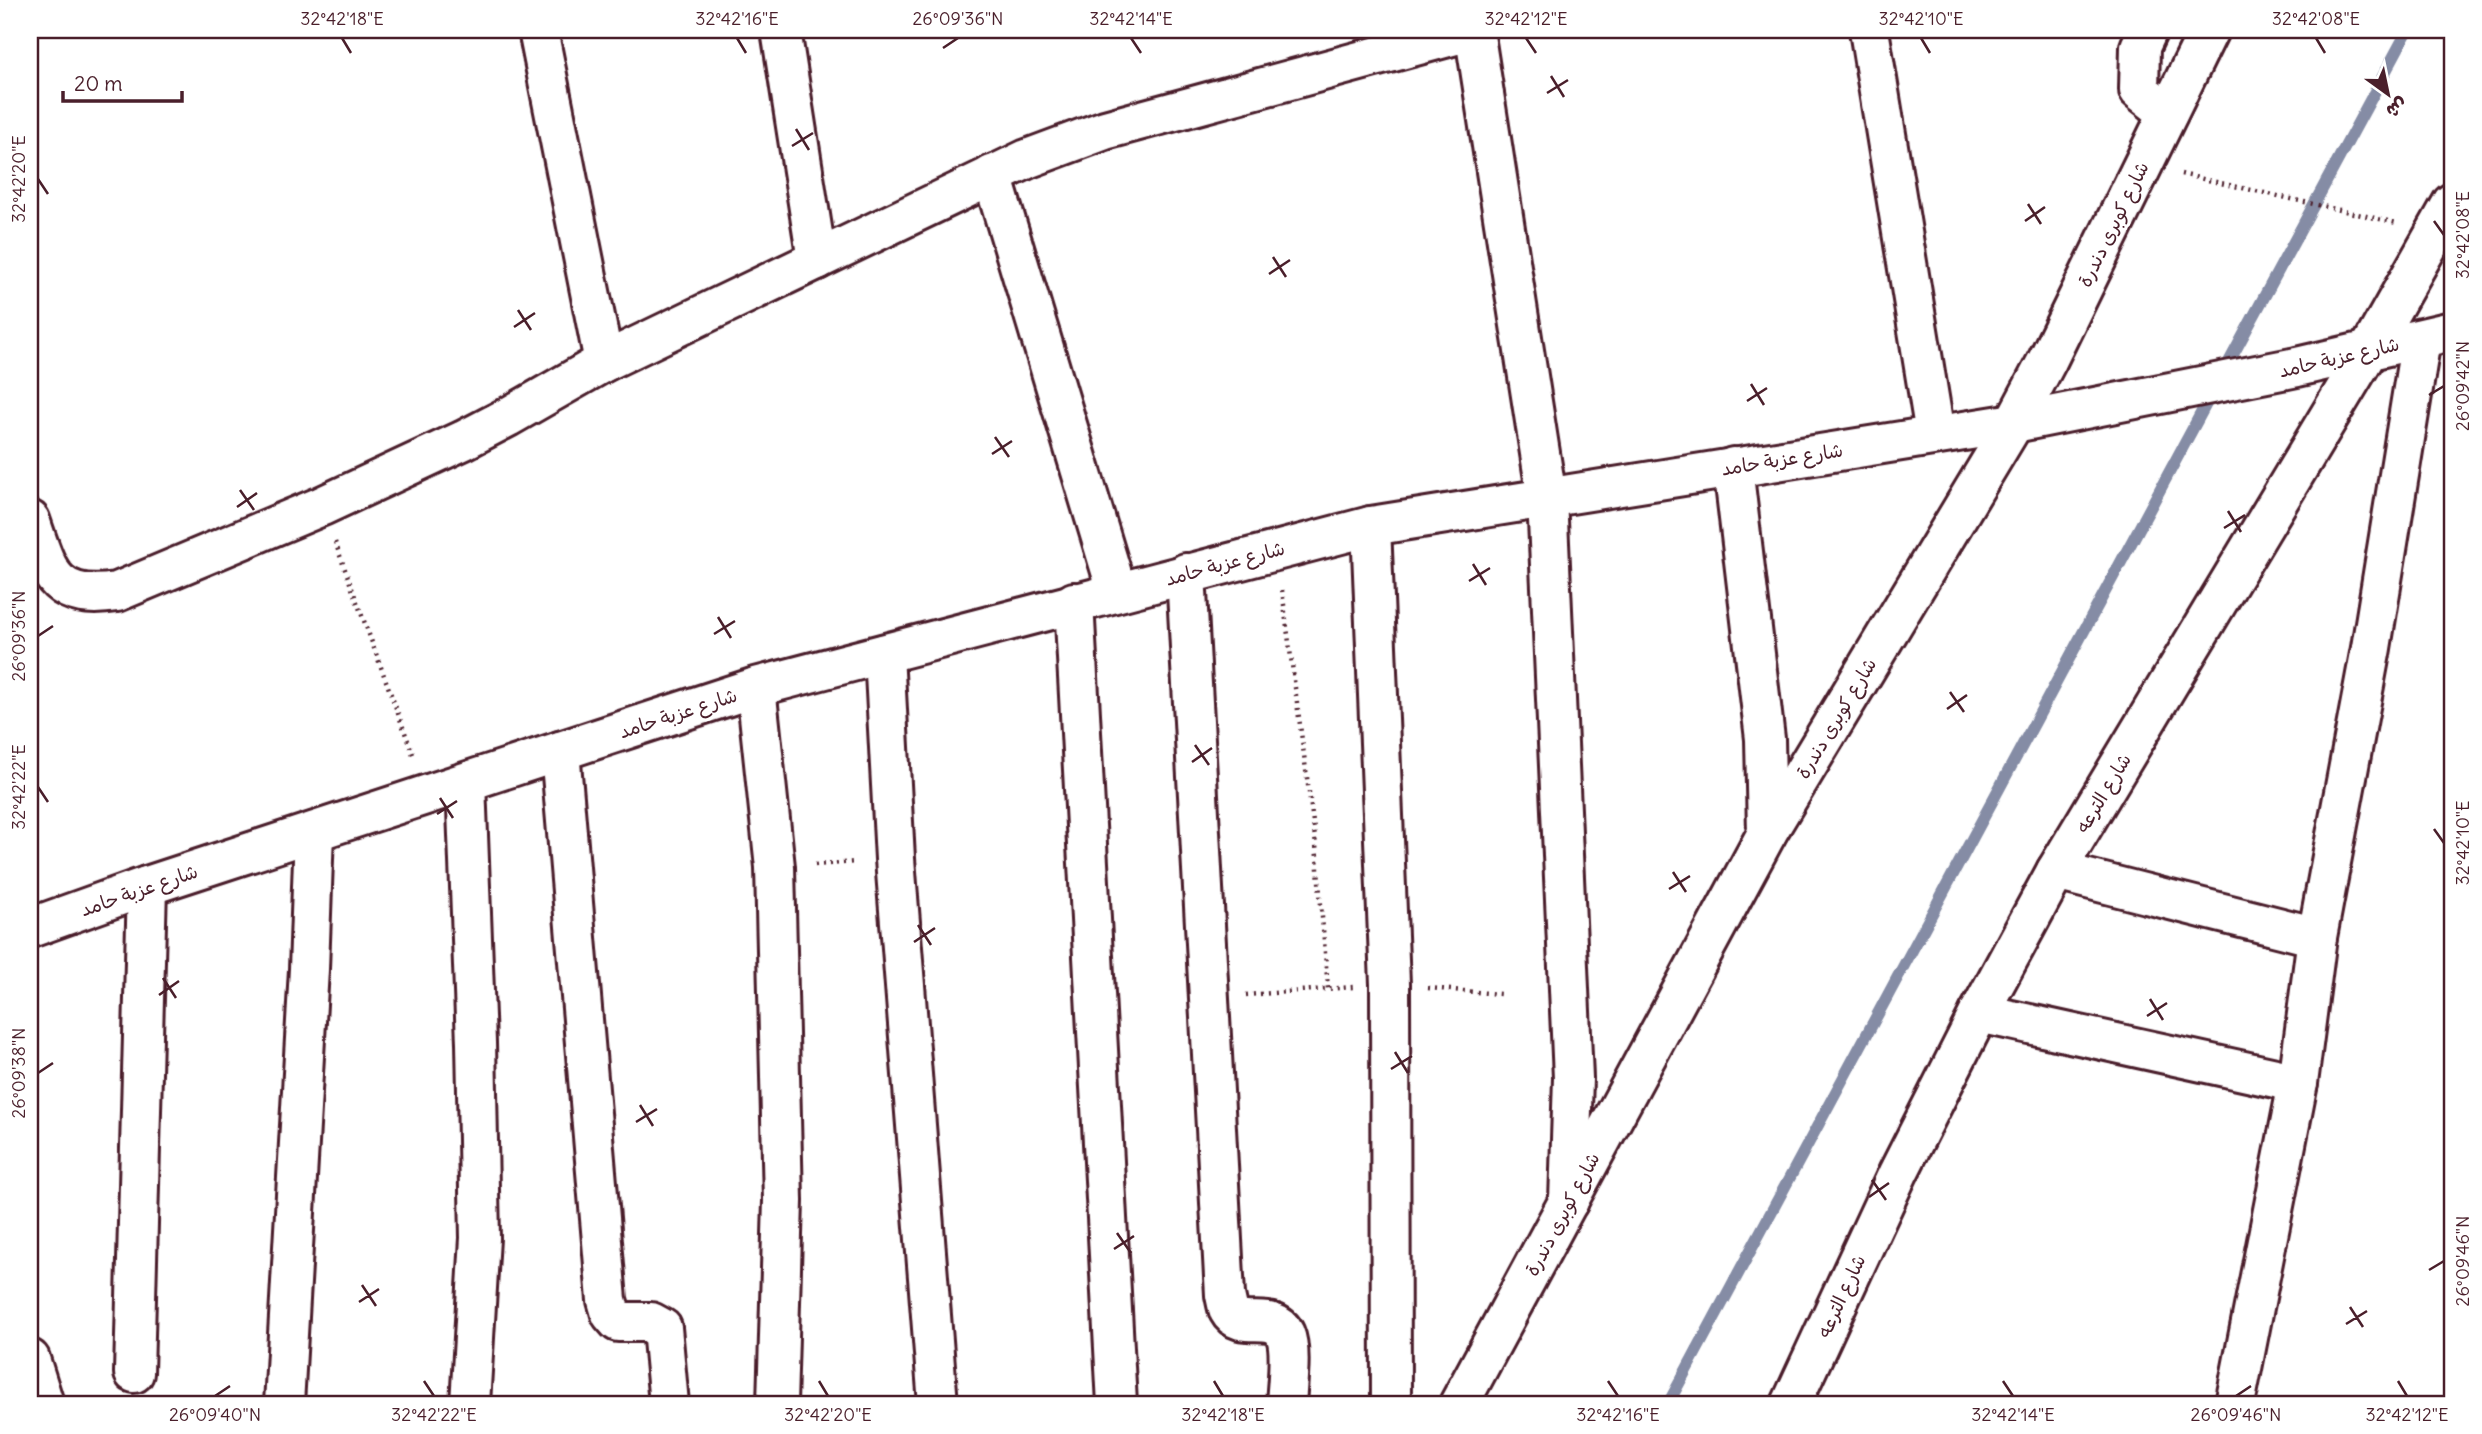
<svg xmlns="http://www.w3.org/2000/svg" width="2482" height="1434" font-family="Delius,'Playpen Sans Arabic',sans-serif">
<rect width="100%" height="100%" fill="#fff"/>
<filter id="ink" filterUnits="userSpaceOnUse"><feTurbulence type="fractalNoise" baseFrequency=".0143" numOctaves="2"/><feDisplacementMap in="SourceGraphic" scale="14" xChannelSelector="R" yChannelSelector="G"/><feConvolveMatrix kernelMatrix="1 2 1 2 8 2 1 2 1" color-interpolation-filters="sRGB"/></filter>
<g filter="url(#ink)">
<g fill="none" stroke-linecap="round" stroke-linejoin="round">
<!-- stream -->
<g stroke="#858ca5" stroke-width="12">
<path d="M 2222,375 L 2408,30"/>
<path d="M 1668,1404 L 2213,391"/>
</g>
<!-- minor casing -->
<g stroke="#4a1f2b" stroke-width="44">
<g id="minor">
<path d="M 538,30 L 604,362"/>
<path d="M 781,30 L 817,260"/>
<path d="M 1869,30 L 1935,434"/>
<path d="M 2148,30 L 2140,47 L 2139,90 L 2168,113"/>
<path d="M 992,175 L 1117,591"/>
<path d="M 1733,467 L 1765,739 L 1767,833"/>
<path d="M 30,520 C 48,572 53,602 117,592 L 322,506 L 464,440 L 508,417 L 604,362 L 1027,159 L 1105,130 L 1474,30 L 1547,498 L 1573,1078 L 1569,1201"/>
<path d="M 1371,526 L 1390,984 L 1391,1404"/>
<path d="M 1186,573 L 1225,1295 C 1226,1299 1227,1306 1229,1311 C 1240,1332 1274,1310 1285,1334 C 1292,1350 1287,1386 1286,1404"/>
<path d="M 1074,602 L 1117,1404"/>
<path d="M 884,654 L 895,859 L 938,1404"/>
<path d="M 756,687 L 775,867 L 783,1201 L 777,1404"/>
<path d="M 560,751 L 607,1300 L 611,1314 L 618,1322 L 651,1322 L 662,1328 L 669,1404"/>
<path d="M 466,783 L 476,1043 L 480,1238 L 470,1404"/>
<path d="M 2056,871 L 2317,937"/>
<path d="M 30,928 L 147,886 L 756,687 L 1371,526 L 2014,423 L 2297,367 L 2452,331"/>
<path d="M 1979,1013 L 2298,1083"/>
<path d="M 30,1359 L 44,1404"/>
<path d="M 134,1373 L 147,886"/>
<path d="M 284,1404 L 309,969 L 314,832"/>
<path d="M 1459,1404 L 1767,833 L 2014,423 L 2048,359 L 2209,30"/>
<path d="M 1791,1404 L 1898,1173 L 1979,1013 L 2056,871 L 2369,350 L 2452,203"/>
<path d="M 2235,1404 L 2298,1083 L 2317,937 L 2371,648 L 2421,339"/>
</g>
</g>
<!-- path -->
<g stroke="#4a1f2b" stroke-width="4.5" stroke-dasharray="2 5" stroke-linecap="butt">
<path d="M 2181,174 L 2397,223"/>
<path d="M 335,542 L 414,757"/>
<path d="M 1282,590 L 1316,845 L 1328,989"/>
<path d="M 815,865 L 855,862"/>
<path d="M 1428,988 L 1500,994"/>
<path d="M 1246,995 L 1353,987"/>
</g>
<!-- minor -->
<use href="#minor" stroke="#fff" stroke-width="38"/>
</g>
</g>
<!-- ticks -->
<path fill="none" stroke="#4a1f2b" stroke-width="2.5" d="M 342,38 L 351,53M 737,38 L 746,53M 1131,38 L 1141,53M 1526,38 L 1536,53M 1921,38 L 1930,53M 2316,38 L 2325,53M 943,48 L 958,38M 1551,76 L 1564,97M 1547,93 L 1568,80M 796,129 L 809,150M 792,146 L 813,133M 38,179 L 48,194M 2028,204 L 2041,224M 2025,221 L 2045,207M 2434,221 L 2444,235M 1273,257 L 1286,277M 1269,274 L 1290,260M 518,310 L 531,330M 514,327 L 535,313M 1751,384 L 1764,405M 2429,395 L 2444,386M 1747,401 L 1767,388M 995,437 L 1009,457M 992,454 L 1012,441M 240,490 L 254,510M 237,507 L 257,493M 2228,511 L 2241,532M 2224,528 L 2245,515M 1473,564 L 1486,585M 1469,581 L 1490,568M 718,617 L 731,638M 714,634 L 735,621M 38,636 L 53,626M 1950,692 L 1964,712M 1947,709 L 1967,695M 1195,745 L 1209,765M 1192,762 L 1212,748M 38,787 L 48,802M 440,798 L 453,818M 437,814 L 457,801M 2434,829 L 2444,843M 1673,872 L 1686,892M 1669,889 L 1690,876M 918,925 L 931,945M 914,942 L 935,928M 163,978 L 176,998M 159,995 L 179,981M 2150,999 L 2163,1020M 2147,1016 L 2167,1003M 1395,1052 L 1408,1073M 1391,1069 L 1412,1056M 38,1073 L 53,1063M 640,1105 L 653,1126M 636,1122 L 657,1109M 1872,1180 L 1886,1200M 1869,1197 L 1889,1183M 1117,1233 L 1131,1253M 1114,1249 L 1134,1236M 2429,1270 L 2444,1261M 362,1285 L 376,1306M 359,1302 L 379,1289M 2350,1307 L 2363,1327M 2346,1324 L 2367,1311M 424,1381 L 434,1396M 819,1381 L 828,1396M 1214,1381 L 1223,1396M 1608,1381 L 1618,1396M 2003,1381 L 2013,1396M 2398,1381 L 2407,1396M 215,1396 L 230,1386M 2236,1396 L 2251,1386"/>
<g text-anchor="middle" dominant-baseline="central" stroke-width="6" stroke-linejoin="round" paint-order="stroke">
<!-- street labels -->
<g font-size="19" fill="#4a1f2b" stroke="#fff">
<text transform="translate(2113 224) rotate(-64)">شارع كوبرى دندرة</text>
<text transform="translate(2339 357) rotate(-13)">شارع عزبة حامد</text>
<text transform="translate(1782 459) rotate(-9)">شارع عزبة حامد</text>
<text transform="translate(1225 563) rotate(-15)">شارع عزبة حامد</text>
<text transform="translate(678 713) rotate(-18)">شارع عزبة حامد</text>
<text transform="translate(1836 718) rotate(-59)">شارع كوبرى دندرة</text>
<text transform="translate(2103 793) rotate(-59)">شارع الترعه</text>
<text transform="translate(139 890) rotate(-19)">شارع عزبة حامد</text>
<text transform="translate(1562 1214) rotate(-62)">شارع كوبرى دندرة</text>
<text transform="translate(1841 1296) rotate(-65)">شارع الترعه</text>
</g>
</g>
<!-- margin -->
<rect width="2482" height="1434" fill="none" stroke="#fff" stroke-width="77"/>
<!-- north arrow -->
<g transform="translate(2388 94) rotate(147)" stroke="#ffffff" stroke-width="5" paint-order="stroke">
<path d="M0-5L12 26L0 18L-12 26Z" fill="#4a1f2b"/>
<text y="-10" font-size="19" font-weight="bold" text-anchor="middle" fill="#4a1f2b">ش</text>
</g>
<!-- scale -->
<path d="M63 91v10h119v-10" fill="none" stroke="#4a1f2b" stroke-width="3.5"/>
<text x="74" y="91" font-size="21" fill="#4a1f2b" stroke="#ffffff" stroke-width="5" paint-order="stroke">20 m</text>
<rect x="38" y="38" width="2406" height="1358" fill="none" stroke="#4a1f2b" stroke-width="2.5"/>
<g font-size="18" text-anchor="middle" fill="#4a1f2b">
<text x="342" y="25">32°42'18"E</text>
<text x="737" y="25">32°42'16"E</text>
<text x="958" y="25">26°09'36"N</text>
<text x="1131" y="25">32°42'14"E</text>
<text x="1526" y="25">32°42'12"E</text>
<text x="1921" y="25">32°42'10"E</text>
<text x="2316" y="25">32°42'08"E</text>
<text transform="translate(19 179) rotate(-90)" y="6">32°42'20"E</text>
<text transform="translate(2463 235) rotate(-90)" y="6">32°42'08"E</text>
<text transform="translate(2463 386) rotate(-90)" y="6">26°09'42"N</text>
<text transform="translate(19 636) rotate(-90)" y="6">26°09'36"N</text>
<text transform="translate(19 787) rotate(-90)" y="6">32°42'22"E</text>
<text transform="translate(2463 843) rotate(-90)" y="6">32°42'10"E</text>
<text transform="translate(19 1073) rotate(-90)" y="6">26°09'38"N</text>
<text transform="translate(2463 1261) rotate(-90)" y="6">26°09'46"N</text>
<text x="215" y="1421">26°09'40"N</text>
<text x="434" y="1421">32°42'22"E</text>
<text x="828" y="1421">32°42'20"E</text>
<text x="1223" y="1421">32°42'18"E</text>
<text x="1618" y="1421">32°42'16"E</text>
<text x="2013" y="1421">32°42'14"E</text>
<text x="2236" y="1421">26°09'46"N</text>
<text x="2407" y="1421">32°42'12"E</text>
</g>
</svg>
